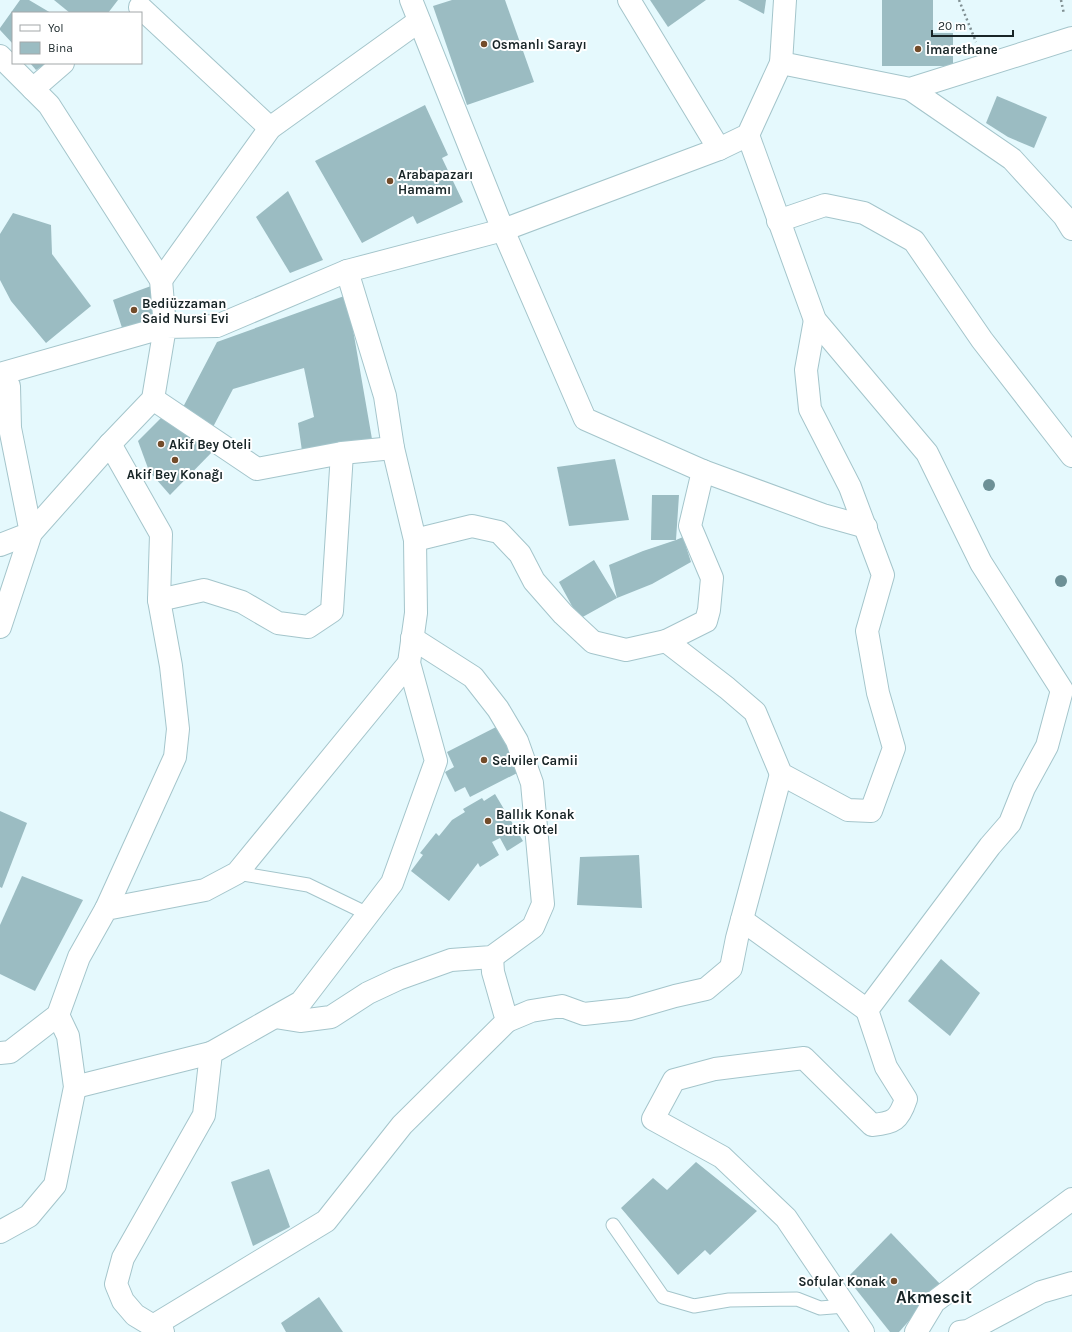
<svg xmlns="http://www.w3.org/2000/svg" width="1072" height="1332" font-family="Karla,sans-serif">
<rect width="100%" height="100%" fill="#e5f9fd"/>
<!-- building -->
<g fill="#9bbcc2">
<path d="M 20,0 L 29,0 L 51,13 L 13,13 L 13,44 L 0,30 L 0,28 Z"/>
<path d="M 54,0 L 118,0 L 108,13 L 70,13 Z"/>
<path d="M 452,0 L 505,0 L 534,82 L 467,105 L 433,6 Z"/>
<path d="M 650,0 L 706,0 L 668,27 Z"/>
<path d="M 738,0 L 766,0 L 764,14 Z"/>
<path d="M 882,0 L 933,0 L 933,33 L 953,33 L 953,66 L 882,66 Z"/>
<path d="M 30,63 L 47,63 L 36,70 Z"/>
<path d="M 997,96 L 1047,117 L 1034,148 L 1008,137 L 986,123 Z"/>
<path d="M 425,105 L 448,155 L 442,158 L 463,202 L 417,224 L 413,216 L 362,243 L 315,161 Z"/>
<path d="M 288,191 L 323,260 L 290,273 L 256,217 Z"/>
<path d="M 13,213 L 51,225 L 52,254 L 91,306 L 46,343 L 11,301 L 0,280 L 0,234 Z"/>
<path d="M 151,286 L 153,320 L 124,334 L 113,300 Z"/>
<path d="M 347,295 L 372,439 L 302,451 L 298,423 L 314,417 L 304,368 L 233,389 L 213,427 L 181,411 L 217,342 Z"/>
<path d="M 164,415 L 216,448 L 170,495 L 149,471 L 138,441 Z"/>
<path d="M 615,459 L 629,520 L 569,526 L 557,467 Z"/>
<path d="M 652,495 L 679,495 L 676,540 L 683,537 L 691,562 L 652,584 L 617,598 L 579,619 L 559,582 L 594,560 L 617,598 L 609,565 L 643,551 L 676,540 L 651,540 Z"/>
<path d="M 500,725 L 523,770 L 470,797 L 465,787 L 455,792 L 445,772 L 454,767 L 447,752 Z"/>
<path d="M 495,794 L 523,841 L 507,851 L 500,838 L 492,842 L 499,855 L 480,867 L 478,863 L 449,901 L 411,871 L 423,855 L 420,853 L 436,833 L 439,836 L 452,820 L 465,812 L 463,809 L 482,798 L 484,801 Z"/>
<path d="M 0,811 L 27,823 L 2,888 L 0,887 Z"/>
<path d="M 639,855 L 642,908 L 577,905 L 580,857 Z"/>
<path d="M 22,876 L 83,900 L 35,991 L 0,974 L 0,925 Z"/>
<path d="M 941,959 L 980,993 L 950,1036 L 908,1001 Z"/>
<path d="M 696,1162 L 757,1211 L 710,1255 L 705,1250 L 678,1275 L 621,1208 L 653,1178 L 667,1190 Z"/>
<path d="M 269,1169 L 290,1227 L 253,1246 L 231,1182 Z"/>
<path d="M 891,1233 L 941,1285 L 899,1332 L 890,1332 L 847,1278 Z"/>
<path d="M 319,1297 L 343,1332 L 286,1332 L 281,1323 Z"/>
</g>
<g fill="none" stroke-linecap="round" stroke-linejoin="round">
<!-- lane casing -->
<g stroke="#a4c5cb" stroke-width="15">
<g id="lane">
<path d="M 237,873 L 308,885 L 368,914"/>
<path d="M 613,1225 L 663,1297 L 694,1306 L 729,1300 L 797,1299 L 820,1308 L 845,1306"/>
</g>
</g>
<!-- street casing -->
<g stroke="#a4c5cb" stroke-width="24">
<g id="street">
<path d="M 411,0 L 503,230 L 585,419 L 703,471 L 823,515 L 866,527"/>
<path d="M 629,0 L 719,149"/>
<path d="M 140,7 L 270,128"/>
<path d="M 781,63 L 785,0"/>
<path d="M 33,89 L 63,63"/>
<path d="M 910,89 L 1012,159 L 1064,216 L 1072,229"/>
<path d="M 748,135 L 815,320 L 927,453 L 981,563 L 1062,690 L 1047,746 L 1024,788 L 1010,823 L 990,846 L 867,1010 L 886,1067 L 906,1099 C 899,1120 894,1123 872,1125 L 804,1058 L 715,1069 L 674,1080 L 653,1119 L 722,1157 L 786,1218 L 863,1332"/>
<path d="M 778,221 L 825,205 L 864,213 L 914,241 L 982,340 L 1072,456"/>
<path d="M 503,230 L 719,149 L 748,135 L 781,63 L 910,89 L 1072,38"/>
<path d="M 161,280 L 270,128 L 419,21"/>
<path d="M 0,374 L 9,386 L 10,428 L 31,533 L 0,545"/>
<path d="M 0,374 L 165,327"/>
<path d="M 153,399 L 257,469 L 342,453 L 393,448"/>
<path d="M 415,540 L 472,526 L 499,532 L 520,554 L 534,581 L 563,614 L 593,642 L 626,650 L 666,641 L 706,621 L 709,610 L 712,578 L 690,526 L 703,471"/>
<path d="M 159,600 L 204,590 L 242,602 L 278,623 L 308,627 L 332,611 L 342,453"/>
<path d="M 666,641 L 727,688 L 755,712 L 781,774 L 848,810 L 871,811 L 894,748 L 878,693 L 867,631 L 883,575 L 850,487 L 810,409 L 806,370 L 815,320"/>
<path d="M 106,909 L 175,757 L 178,729 L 171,666 L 159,600 L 161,534 L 110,444"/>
<path d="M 742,920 L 867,1010"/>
<path d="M 275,1017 L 300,1021 L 331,1017 L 368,993 L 398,979 L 451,960 L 492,957 L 533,927 L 543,904 L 532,783 L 517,741 L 498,709 L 473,677 L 412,638"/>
<path d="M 507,1021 L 531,1011 L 562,1006 L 584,1014 L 630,1009 L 675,996 L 706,989 L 731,968 L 737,938 L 781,774"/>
<path d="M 0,1053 L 10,1052 L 58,1015 L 79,957 L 106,909 L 205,890 L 237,873 L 409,663"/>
<path d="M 75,1087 L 211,1053"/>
<path d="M 0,1232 L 29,1216 L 55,1185 L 75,1087 L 68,1036 L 58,1015"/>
<path d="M 153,1326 L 326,1221 L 402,1125 L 507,1021 L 493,972 L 492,957"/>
<path d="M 163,1332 L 135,1315 L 123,1301 L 116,1284 L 123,1258 L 204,1115 L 211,1053 L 301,1002 L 392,883 L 436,761 L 409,663 L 416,613 L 415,540 L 393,448 L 385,396 L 347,271"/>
<path d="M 916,1332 L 934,1302 L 1072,1199"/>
<path d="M 960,1332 L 968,1331 L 1041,1292 L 1072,1283"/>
</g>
</g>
<!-- secondary casing -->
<g stroke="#a4c5cb" stroke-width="24">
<g id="secondary">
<path d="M 0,56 L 49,105 L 161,280 L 165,327"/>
<path d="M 0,627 L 31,533 L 110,444 L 153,399 L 165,327 L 217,326 L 347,271 L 503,230"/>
</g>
</g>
<!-- path -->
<g stroke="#809093" stroke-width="2.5" stroke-dasharray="2 3" stroke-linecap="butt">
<path d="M 959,0 L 976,42"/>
<path d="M 1061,0 L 1064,14"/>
</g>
<!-- lane -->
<use href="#lane" stroke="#fff" stroke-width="13"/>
<!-- street -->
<use href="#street" stroke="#fff" stroke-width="22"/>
<!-- secondary -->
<use href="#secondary" stroke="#fff" stroke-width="22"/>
</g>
<!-- trees -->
<g fill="#6d9096">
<circle cx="989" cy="485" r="6"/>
<circle cx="1061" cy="581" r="6"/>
</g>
<!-- markers -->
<g fill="#734c2a" stroke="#fff" stroke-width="1.5">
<circle cx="484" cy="44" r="4"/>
<circle cx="918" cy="49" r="4"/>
<circle cx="390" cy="181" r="4"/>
<circle cx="134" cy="310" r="4"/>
<circle cx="161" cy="444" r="4"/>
<circle cx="175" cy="460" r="4"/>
<circle cx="484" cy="760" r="4"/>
<circle cx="488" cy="821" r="4"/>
<circle cx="894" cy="1281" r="4"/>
</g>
<g text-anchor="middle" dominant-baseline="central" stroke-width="4" stroke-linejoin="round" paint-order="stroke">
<!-- poi labels -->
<g font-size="13" font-weight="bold" fill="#182527" stroke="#fff" text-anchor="start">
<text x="492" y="44">Osmanlı Sarayı</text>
<text x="926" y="49">İmarethane</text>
<text x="398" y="174">Arabapazarı<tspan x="398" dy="15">Hamamı</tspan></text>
<text x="142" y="303">Bediüzzaman<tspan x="142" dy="15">Said Nursi Evi</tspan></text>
<text x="169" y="444">Akif Bey Oteli</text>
<text x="175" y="474" text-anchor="middle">Akif Bey Konağı</text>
<text x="492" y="760">Selviler Camii</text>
<text x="496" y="814">Ballık Konak<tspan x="496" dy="15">Butik Otel</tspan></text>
<text x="886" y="1281" text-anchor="end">Sofular Konak</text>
</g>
<!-- district labels -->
<g font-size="17" font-weight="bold" fill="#182527" stroke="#fff">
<text x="934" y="1297">Akmescit</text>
</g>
</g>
<!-- legend -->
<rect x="12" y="12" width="130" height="52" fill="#ffffff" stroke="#a3a8a9"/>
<rect x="20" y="25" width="20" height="6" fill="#ffffff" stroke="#a3a8a9"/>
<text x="48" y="32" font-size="12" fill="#182527">Yol</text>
<rect x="20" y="42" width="20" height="12" fill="#9bbcc2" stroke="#a3a8a9"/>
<text x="48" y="52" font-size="12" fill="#182527">Bina</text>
<!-- scale -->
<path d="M932 30v6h81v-6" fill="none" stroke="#182527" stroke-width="2"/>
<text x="938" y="30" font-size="12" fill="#182527" stroke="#ffffff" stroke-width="3" paint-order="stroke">20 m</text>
</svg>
